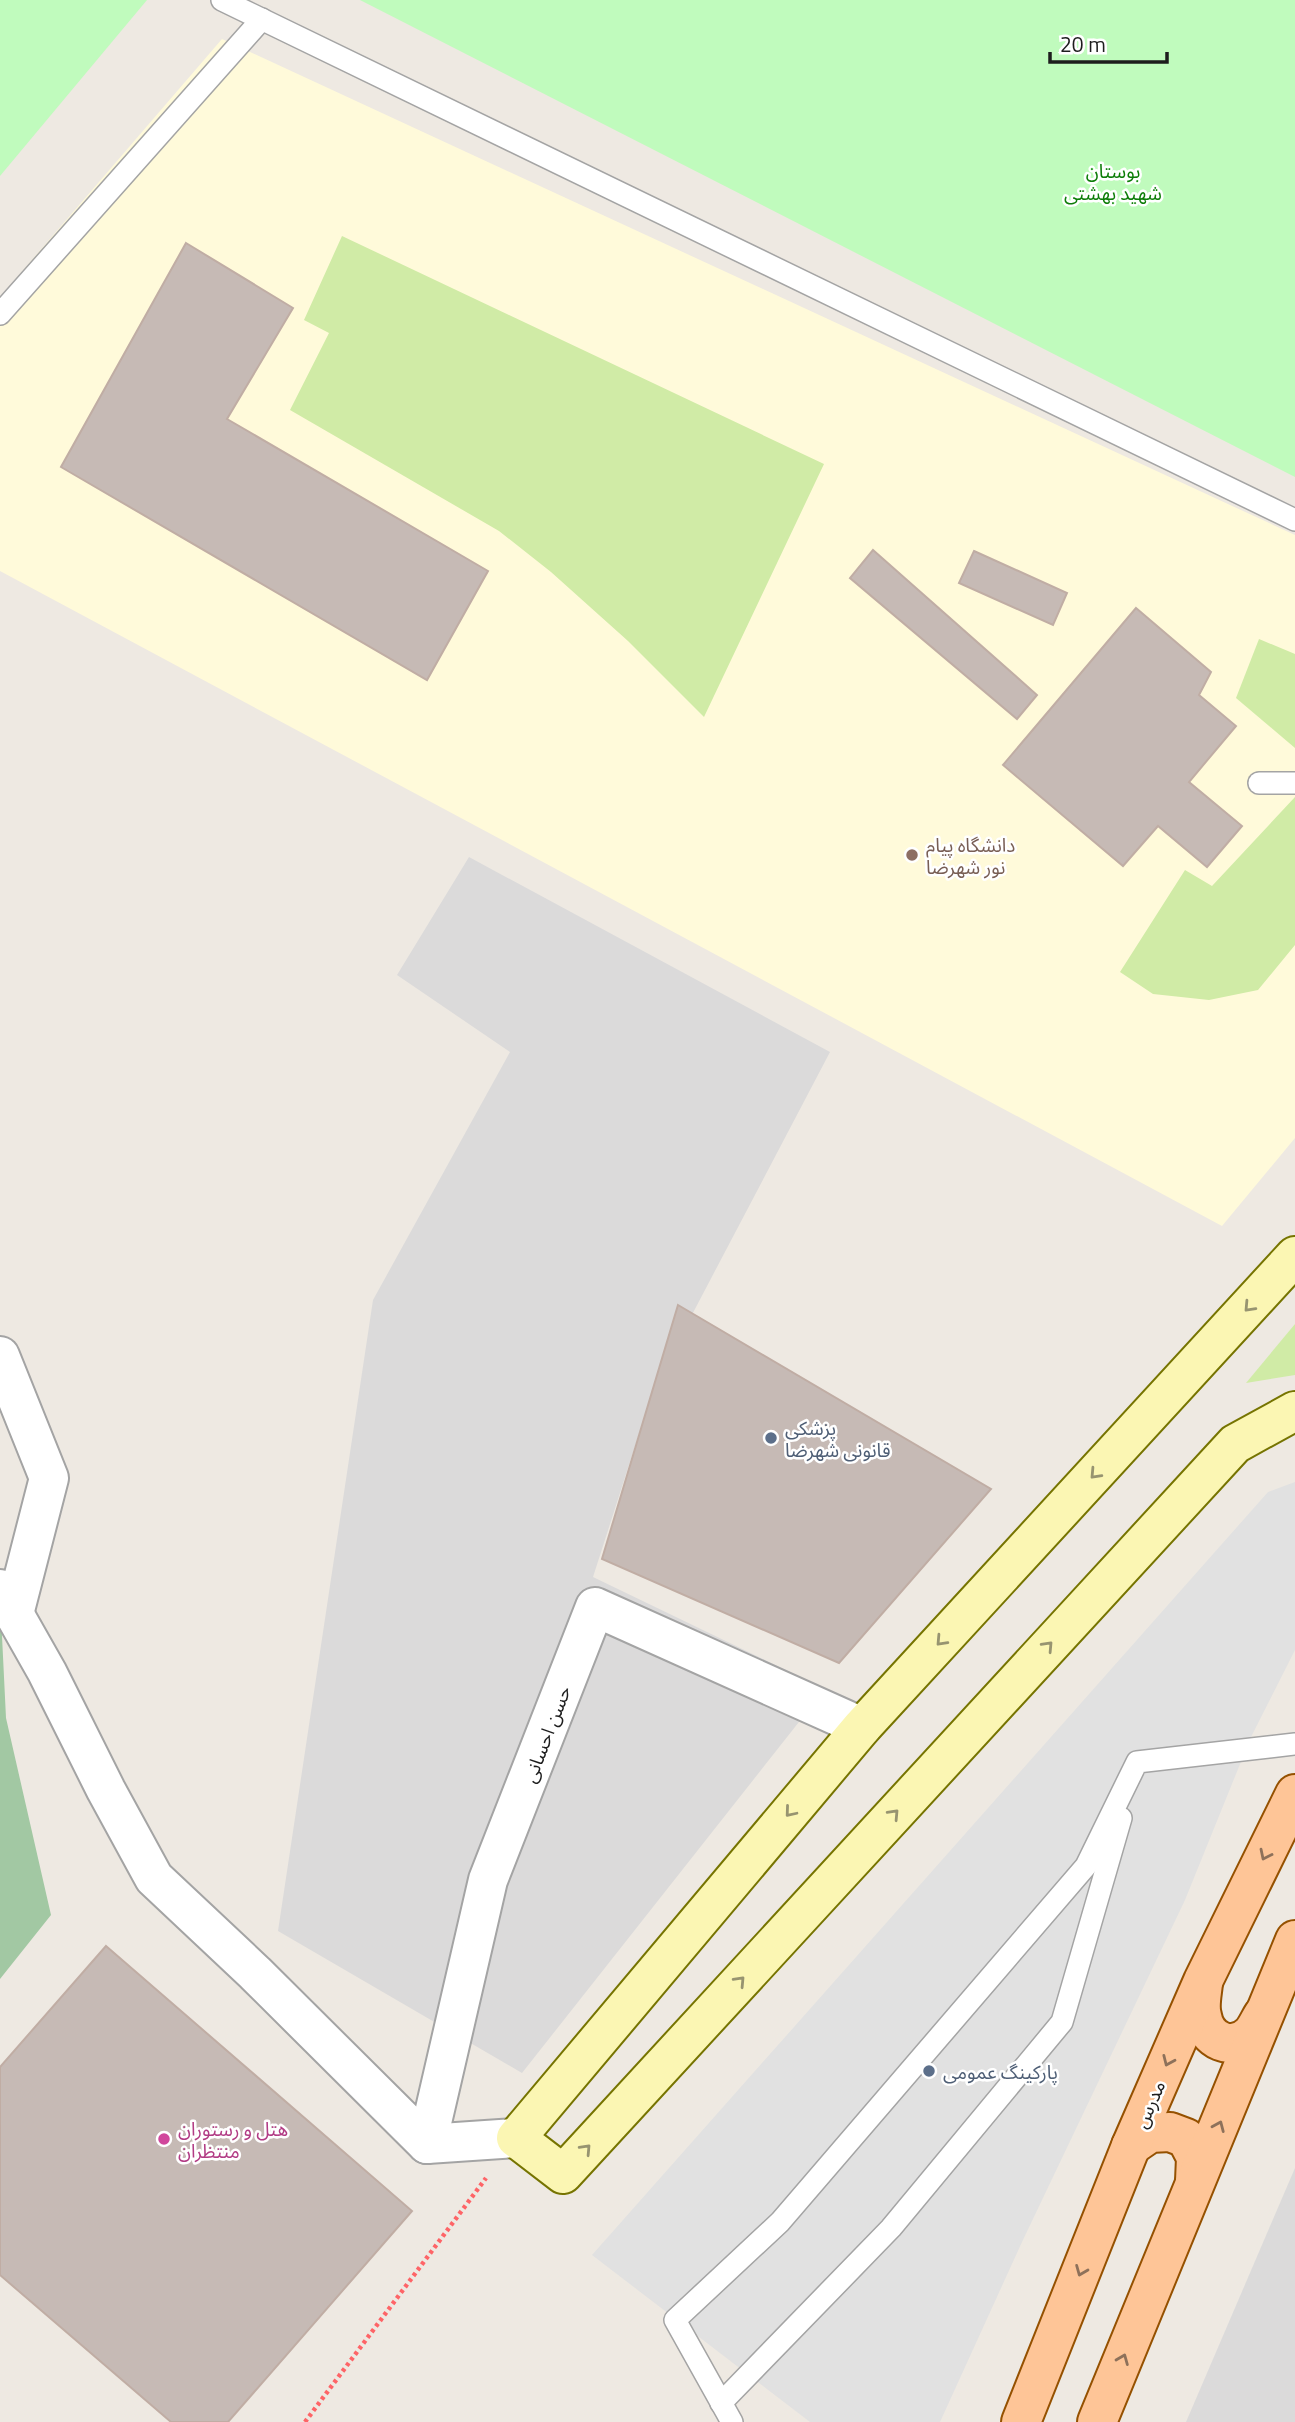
<svg xmlns="http://www.w3.org/2000/svg" width="1295" height="2422" font-family="'Titillium Web','Noto Sans Arabic',sans-serif">
<rect width="100%" height="100%" fill="#eee9e2"/>
<!-- residential -->
<g fill="#dbdada">
<path d="M 469,857 L 830,1052 L 654,1387 L 593,1577 L 825,1689 L 522,2073 L 278,1931 L 373,1300 L 510,1052 L 397,975 Z"/>
<path d="M 1295,2168 L 1295,2422 L 1186,2422 Z"/>
</g>
<!-- education -->
<path fill="#fffada" d="M 222,39 L 1295,535 L 1295,1138 L 1222,1226 L 0,571 L 0,297 Z"/>
<!-- grass -->
<g fill="#d0eba6">
<path d="M 342,236 L 824,464 L 704,717 L 628,641 L 551,572 L 499,531 L 290,410 L 329,333 L 304,320 Z"/>
<path d="M 1259,639 L 1295,654 L 1295,748 L 1236,698 Z"/>
<path d="M 1295,797 L 1295,945 L 1258,990 L 1209,1000 L 1153,994 L 1120,972 L 1185,870 L 1212,886 Z"/>
<path d="M 1295,1324 L 1295,1375 L 1246,1383 Z"/>
</g>
<!-- cemetery -->
<path fill="#a2c8a3" d="M 0,1595 L 6,1718 L 51,1915 L 0,1979 Z"/>
<!-- park -->
<g fill="#c0fbbd">
<path d="M 0,0 L 147,0 L 0,176 Z"/>
<path d="M 360,0 L 1295,0 L 1295,477 Z"/>
</g>
<!-- parking -->
<path fill="#e1e1e1" d="M 1295,1482 L 1295,1650 L 1251,1737 L 1185,1900 L 1022,2242 L 940,2422 L 810,2422 L 592,2255 L 1268,1492 Z"/>
<!-- building -->
<g fill="#c6bab5" stroke="#c0ada4" stroke-width="2">
<path d="M 186,243 L 293,308 L 227,419 L 488,571 L 427,680 L 61,467 Z"/>
<path d="M 873,550 L 1037,695 L 1017,719 L 850,578 Z"/>
<path d="M 974,551 L 1067,593 L 1053,625 L 959,583 Z"/>
<path d="M 1136,608 L 1211,672 L 1199,695 L 1236,726 L 1189,782 L 1242,826 L 1207,867 L 1158,826 L 1123,866 L 1003,765 Z"/>
<path d="M 678,1305 L 991,1489 L 839,1663 L 602,1559 Z"/>
<path d="M 106,1946 L 412,2211 L 228,2422 L 171,2422 L 0,2275 L 0,2067 Z"/>
</g>
<g fill="none" stroke-linecap="round" stroke-linejoin="round">
<!-- lane casing -->
<g stroke="#a4a4a4" stroke-width="24">
<g id="lane">
<path d="M 222,0 L 1295,520"/>
<path d="M 0,314 L 262,19"/>
<path d="M 1259,783 L 1295,783"/>
<path d="M 721,2403 L 891,2228 L 1062,2022 L 1121,1818"/>
<path d="M 732,2422 L 675,2320 L 780,2222 L 1086,1866 L 1137,1762 L 1295,1744"/>
</g>
</g>
<!-- street casing -->
<g stroke="#a4a4a4" stroke-width="42">
<g id="street">
<path d="M 0,1356 L 49,1478 L 14,1614"/>
<path d="M 0,1589 L 47,1672 L 106,1790 L 154,1878 L 255,1973 L 427,2144 L 516,2138"/>
<path d="M 427,2144 L 488,1880 L 595,1607 L 862,1727"/>
</g>
</g>
<!-- secondary casing -->
<g stroke="#767401" stroke-width="42">
<path id="secondary" d="M 1295,1256 L 862,1727 L 516,2138 L 563,2174 L 1235,1444 L 1295,1411"/>
</g>
<!-- primary casing -->
<g stroke="#955100" stroke-width="42">
<g id="primary">
<path d="M 1203,1983 C 1202,1994 1199,2006 1202,2016 C 1206,2040 1232,2053 1251,2034 C 1256,2029 1259,2021 1263,2015"/>
<path d="M 1131,2146 L 1150,2133 L 1170,2132 L 1186,2138 L 1196,2157 L 1195,2181"/>
<path d="M 1021,2422 L 1131,2146 L 1203,1981 L 1295,1794"/>
<path d="M 1097,2422 L 1295,1940"/>
</g>
</g>
<!-- path -->
<path stroke="#fe6467" stroke-width="4.5" stroke-dasharray="3.5 3.5" stroke-linecap="butt" d="M 305,2422 L 486,2178"/>
<!-- lane -->
<use href="#lane" stroke="#fff" stroke-width="21"/>
<!-- street -->
<use href="#street" stroke="#fff" stroke-width="38"/>
<!-- secondary -->
<use href="#secondary" stroke="#fbf6b3" stroke-width="38"/>
<!-- primary -->
<use href="#primary" stroke="#fec597" stroke-width="38"/>
</g>
<!-- one-way arrows -->
<defs><path id="oneway-chevron" d="M-2-3.5L2.5 0L-2 3.5" fill="none" stroke-width="1.6" stroke-linecap="round" stroke-linejoin="round" transform="scale(1.75)"/></defs>
<g stroke="#979470">
<use href="#oneway-chevron" transform="translate(1249 1307) rotate(133)"/>
<use href="#oneway-chevron" transform="translate(1095 1474) rotate(133)"/>
<use href="#oneway-chevron" transform="translate(941 1641) rotate(133)"/>
<use href="#oneway-chevron" transform="translate(1048 1646) rotate(-47)"/>
<use href="#oneway-chevron" transform="translate(790 1812) rotate(130)"/>
<use href="#oneway-chevron" transform="translate(894 1814) rotate(-47)"/>
<use href="#oneway-chevron" transform="translate(740 1981) rotate(-47)"/>
<use href="#oneway-chevron" transform="translate(586 2149) rotate(-47)"/>
</g>
<g stroke="#8e715a">
<use href="#oneway-chevron" transform="translate(1265 1855) rotate(116)"/>
<use href="#oneway-chevron" transform="translate(1168 2061) rotate(114)"/>
<use href="#oneway-chevron" transform="translate(1219 2126) rotate(-67)"/>
<use href="#oneway-chevron" transform="translate(1081 2271) rotate(112)"/>
<use href="#oneway-chevron" transform="translate(1123 2359) rotate(-68)"/>
</g>
<!-- markers -->
<circle fill="#8d6e63" stroke="#fff" stroke-width="2.5" cx="912" cy="855" r="7"/>
<g fill="#5c6f8a" stroke="#fff" stroke-width="2.5">
<circle cx="771" cy="1438" r="7"/>
<circle cx="929" cy="2071" r="7"/>
</g>
<circle fill="#d1479c" stroke="#fff" stroke-width="2.5" cx="164" cy="2139" r="7"/>
<g text-anchor="middle" dominant-baseline="central" stroke-width="5" stroke-linejoin="round" paint-order="stroke">
<!-- park labels -->
<g font-size="19" fill="#0d7d08" stroke="#fff">
<text x="1113" y="170">بوستان<tspan x="1113" dy="22">شهید بهشتی</tspan></text>
</g>
<!-- education labels -->
<g font-size="19" fill="#785e54" stroke="#fff" text-anchor="start">
<text x="926" y="844">دانشگاه پیام<tspan x="926" dy="22">نور شهرضا</tspan></text>
</g>
<!-- service labels -->
<g font-size="19" fill="#4e5e75" stroke="#fff" text-anchor="start">
<text x="785" y="1427">پزشکی<tspan x="785" dy="22">قانونی شهرضا</tspan></text>
<text x="943" y="2071">پارکینگ عمومی</text>
</g>
<!-- street labels -->
<g font-size="19" fill="#1d1d1d" stroke="#fff">
<text transform="translate(546 1734) rotate(-69)">حسن احسانی</text>
<text transform="translate(1149 2104) rotate(-66)">مدرس</text>
</g>
<!-- hotel labels -->
<g font-size="19" fill="#b23c85" stroke="#fff" text-anchor="start">
<text x="178" y="2128">هتل و رستوران<tspan x="178" dy="22">منتظران</tspan></text>
</g>
</g>
<!-- scale -->
<path d="M1050 52v10h117v-10" fill="none" stroke="#1d1d1d" stroke-width="3.5"/>
<text x="1060" y="52" font-size="21" fill="#1d1d1d" stroke="#ffffff" stroke-width="5" paint-order="stroke">20 m</text>
</svg>
